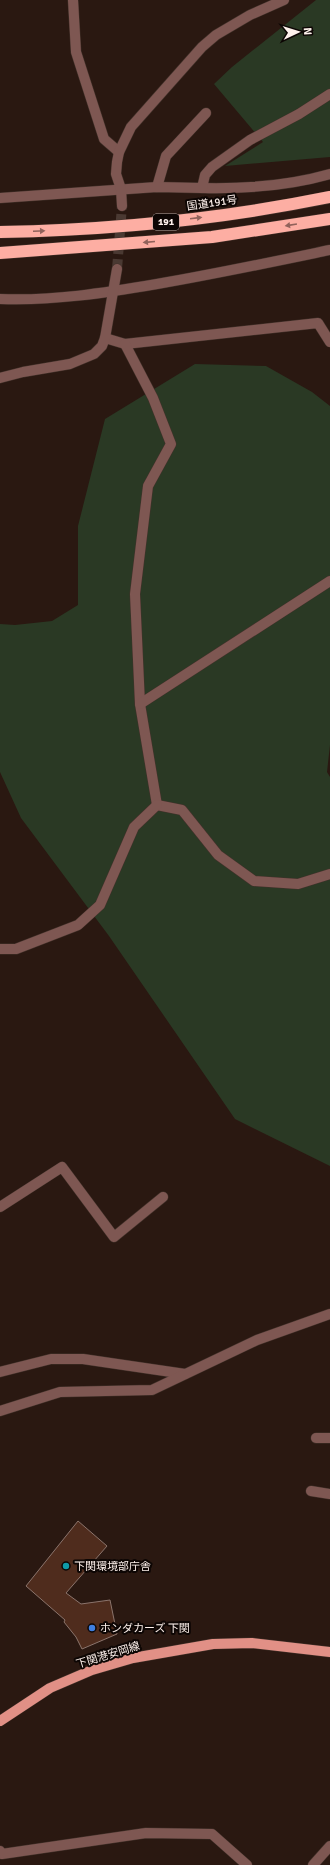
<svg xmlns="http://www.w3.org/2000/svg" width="330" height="1865" font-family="Signika,'Noto Sans JP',sans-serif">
<rect width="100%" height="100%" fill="#2a1811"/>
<!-- green -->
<g fill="#2a3924">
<path d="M 316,0 L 330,0 L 330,157 L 225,166 L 263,142 L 214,84 L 232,67 Z"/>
<path d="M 195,364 L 266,366 L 312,392 L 330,406 L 330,745 L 327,772 L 330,777 L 330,1166 L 235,1119 L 109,936 L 21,818 L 0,772 L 0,624 L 15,625 L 52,621 L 78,605 L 78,526 L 105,419 Z"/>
</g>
<!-- building -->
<path fill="#4f2c1d" stroke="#8b746c" d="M 78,1521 L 107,1546 L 66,1593 L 81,1604 L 110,1600 L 117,1634 L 82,1649 L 76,1637 L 64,1622 L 65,1620 L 26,1586 Z"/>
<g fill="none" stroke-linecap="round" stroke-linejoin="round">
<!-- minor-tunnel -->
<path stroke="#4a3932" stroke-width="10" stroke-dasharray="10 5" stroke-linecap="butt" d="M 117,269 L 122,206"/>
<!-- minor casing -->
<g stroke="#43322b" stroke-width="11">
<g id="minor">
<path d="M 73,0 L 76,52 L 104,139 L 119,152"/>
<path d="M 157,187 L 166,156 L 206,113"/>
<path d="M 202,188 C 245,189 288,186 330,174"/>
<path d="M 0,198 L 157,187 L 202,188 L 205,175 L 212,167 L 250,140 L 299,114 L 330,94"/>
<path d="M 122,206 L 121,189 L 116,174 L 117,162 L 119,152 L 131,127 L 202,47 L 216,35 L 250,15 L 284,0"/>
<path d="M 0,299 C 53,301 105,293 157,284 C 215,274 272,262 330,250"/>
<path d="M 105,338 L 125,344 L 318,323 L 330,342"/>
<path d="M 125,344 L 153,398 L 171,444 L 148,486 L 135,594 L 140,704 L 157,805"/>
<path d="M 0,378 L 23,372 L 70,364 L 94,354 L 102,346 L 105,338 L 117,269"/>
<path d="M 140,704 L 330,581"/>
<path d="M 157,805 L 182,810 L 218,855 L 254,881 L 298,884 L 330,874"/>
<path d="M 0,949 L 16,949 L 78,925 L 100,905 L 134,827 L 157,805"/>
<path d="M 0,1207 L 62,1167 L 114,1237 L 163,1197"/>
<path d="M 0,1372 L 51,1359 L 83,1359 L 185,1374"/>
<path d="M 0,1411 L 60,1392 L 152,1390 L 257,1340 L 330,1314"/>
<path d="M 316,1438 L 330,1438"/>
<path d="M 311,1491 L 330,1494"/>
<path d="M 0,1851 L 2,1854 L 146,1833 L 212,1834 L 247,1865"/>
<path d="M 313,1865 L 330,1846"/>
</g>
</g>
<!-- major casing -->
<g stroke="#43322b" stroke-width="11">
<path id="major" d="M 0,1721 L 50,1688 L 92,1670 L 133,1658 L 213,1644 L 252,1643 L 330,1652"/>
</g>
<!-- highway casing -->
<g stroke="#43322b" stroke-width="13">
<g id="highway">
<path d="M 0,232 C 110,230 222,219 330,197"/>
<path d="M 0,253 L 212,237 L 330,219"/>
</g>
</g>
<!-- minor -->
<use href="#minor" stroke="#7e5752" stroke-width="10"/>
<!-- major -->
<use href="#major" stroke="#e19086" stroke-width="10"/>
<!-- highway -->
<use href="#highway" stroke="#fdaea3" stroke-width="12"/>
</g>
<!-- one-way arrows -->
<defs><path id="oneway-solid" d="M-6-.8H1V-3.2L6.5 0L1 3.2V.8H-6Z"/></defs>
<g fill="#91625b">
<use href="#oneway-solid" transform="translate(196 218) rotate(-7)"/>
<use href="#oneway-solid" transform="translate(291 225) rotate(171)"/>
<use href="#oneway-solid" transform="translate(39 231) rotate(-2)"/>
<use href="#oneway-solid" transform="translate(149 242) rotate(175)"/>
</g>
<!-- markers -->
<circle fill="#0f9aa8" stroke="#0d0604" stroke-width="1.5" cx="66" cy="1566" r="4"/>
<circle fill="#3f7fe0" stroke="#0d0604" stroke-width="1.5" cx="92" cy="1628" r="4"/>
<g text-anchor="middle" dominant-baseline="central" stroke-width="4" stroke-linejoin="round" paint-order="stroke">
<!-- shield labels -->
<rect fill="#0d0604" stroke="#b6aaa6" stroke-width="1" x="153" y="214" width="26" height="16" rx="3"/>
<g font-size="10" font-weight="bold" fill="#fef1ec">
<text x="166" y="222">191</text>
</g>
<!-- street labels -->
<g font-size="11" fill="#fef1ec" stroke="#0d0604">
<text transform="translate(212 203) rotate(-8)">国道191号</text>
<text transform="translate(108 1655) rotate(-17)">下関港安岡線</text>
</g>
<!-- poi labels -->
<g font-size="11" fill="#fef1ec" stroke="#0d0604" text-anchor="start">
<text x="74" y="1566">下関環境部庁舎</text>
<text x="100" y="1628">ホンダカーズ 下関</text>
</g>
</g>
<!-- north arrow -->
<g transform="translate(298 32) rotate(86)" stroke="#0d0604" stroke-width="3" paint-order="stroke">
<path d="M0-3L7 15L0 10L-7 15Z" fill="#fef1ec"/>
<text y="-6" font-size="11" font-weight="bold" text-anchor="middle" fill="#fef1ec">N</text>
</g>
</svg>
